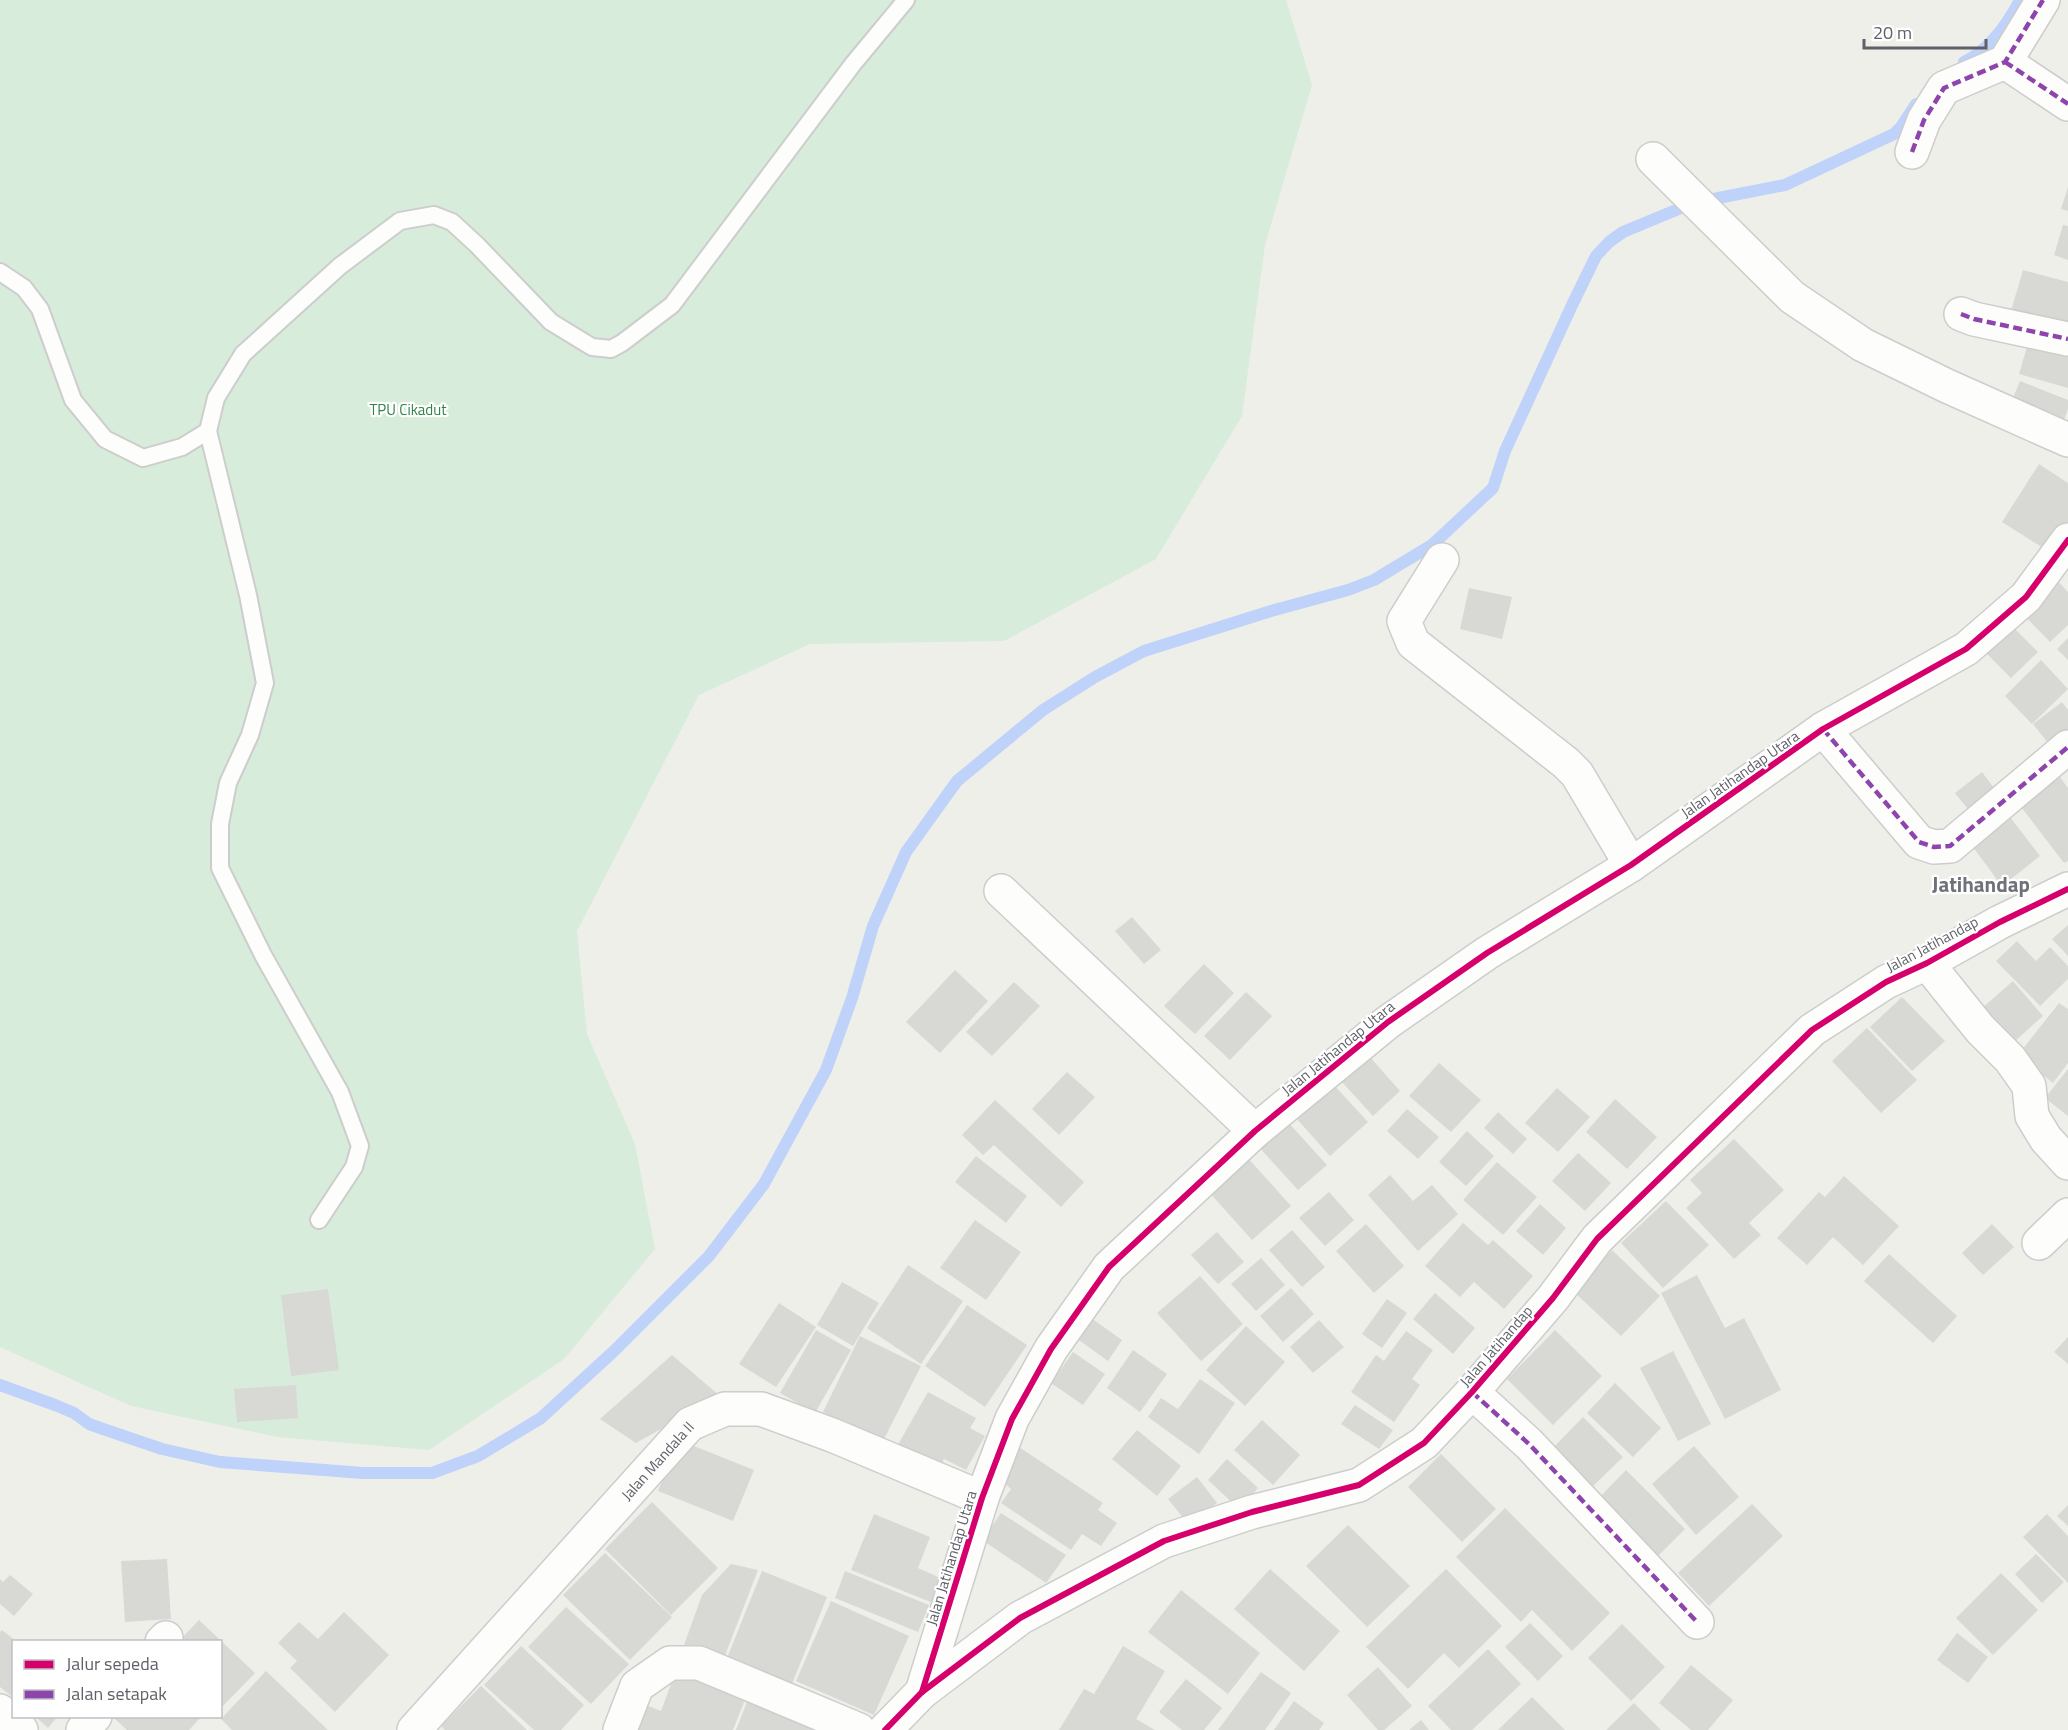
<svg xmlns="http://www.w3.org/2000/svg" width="2068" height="1730" font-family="'Titillium Web',sans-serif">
<rect width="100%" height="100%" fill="#efefea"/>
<!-- green -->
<path fill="#d7ecda" d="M 0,0 L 1286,0 L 1312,85 L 1265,245 L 1242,416 L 1156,559 L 1004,641 L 810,644 L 699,695 L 577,931 L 587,1034 L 635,1144 L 655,1249 L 564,1359 L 429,1450 L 277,1437 L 131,1406 L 0,1347 Z"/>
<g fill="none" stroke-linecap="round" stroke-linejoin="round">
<!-- stream -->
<g stroke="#bfd2f9" stroke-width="12">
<path d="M 1964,62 C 1989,50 2007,25 2020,0"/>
<path d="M 0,1385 L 55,1405 L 74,1413 L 89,1424 L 106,1430 L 162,1449 L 220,1462 L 363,1473 L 432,1473 L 478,1456 L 541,1418 L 614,1351 L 709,1256 L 764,1184 L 826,1070 L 852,998 L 873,926 L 906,852 L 957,781 L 1043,710 L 1095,677 L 1144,651 L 1271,611 L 1348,590 L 1374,580 L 1432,545 L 1493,488 L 1505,451 L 1573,303 L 1596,256 L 1609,242 L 1623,232 L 1693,203 L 1785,185 L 1894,134 L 1901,127 L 1916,104"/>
</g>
</g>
<!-- building -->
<g fill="#d8d8d5">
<path d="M 2068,187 L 2068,211 L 2061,209 Z"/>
<path d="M 2063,225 L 2068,226 L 2068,260 L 2054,255 Z"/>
<path d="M 2023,270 L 2068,282 L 2068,337 L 2008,321 Z"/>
<path d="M 2029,340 L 2068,350 L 2068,388 L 2019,374 Z"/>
<path d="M 2020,381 L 2068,400 L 2068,409 L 2059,433 L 2007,412 Z"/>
<path d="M 2039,464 L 2068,483 L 2068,527 L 2051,553 L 2002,522 Z"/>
<path d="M 2051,574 L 2068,592 L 2068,625 L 2050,642 L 2017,608 Z"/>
<path d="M 1469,588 L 1512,597 L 1502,639 L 1460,629 Z"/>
<path d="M 2005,619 L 2038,652 L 2011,678 L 1978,645 Z"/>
<path d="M 2068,638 L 2068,660 L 2057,649 Z"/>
<path d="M 2041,660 L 2068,689 L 2032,724 L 2005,696 Z"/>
<path d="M 2062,702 L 2068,710 L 2068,743 L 2056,753 L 2033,724 Z"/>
<path d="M 2054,769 L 2068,788 L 2068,861 L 2064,863 L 2015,799 Z"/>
<path d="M 1982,772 L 2002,799 L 1976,819 L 1955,793 Z"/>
<path d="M 2007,813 L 2040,856 L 2002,886 L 1969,842 Z"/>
<path d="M 1132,917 L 1161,950 L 1144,964 L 1115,931 Z"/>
<path d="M 2068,925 L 2068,956 L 2052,939 Z"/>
<path d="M 2017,941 L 2036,961 L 2050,947 L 2068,966 L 2068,979 L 2040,1006 L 1996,961 Z"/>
<path d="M 1204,964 L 1234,993 L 1195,1034 L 1164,1006 Z"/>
<path d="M 955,970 L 988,1001 L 940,1053 L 906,1022 Z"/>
<path d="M 2013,981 L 2043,1016 L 2005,1050 L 1974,1015 Z"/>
<path d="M 1014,982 L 1040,1006 L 992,1056 L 966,1032 Z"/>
<path d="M 1246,992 L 1272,1016 L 1230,1060 L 1204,1036 Z"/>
<path d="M 1902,997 L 1945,1041 L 1912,1071 L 1870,1027 Z"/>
<path d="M 2059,1003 L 2068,1009 L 2068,1063 L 2053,1083 L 2018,1055 Z"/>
<path d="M 1867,1028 L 1917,1080 L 1881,1113 L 1832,1061 Z"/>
<path d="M 1370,1057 L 1400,1091 L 1373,1116 L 1342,1082 Z"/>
<path d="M 1439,1063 L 1481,1100 L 1451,1132 L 1409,1096 Z"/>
<path d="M 2068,1069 L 2068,1116 L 2045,1098 Z"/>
<path d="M 1067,1072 L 1095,1097 L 1059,1135 L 1032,1109 Z"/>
<path d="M 1333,1084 L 1368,1122 L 1330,1156 L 1296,1118 Z"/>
<path d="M 1557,1088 L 1590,1117 L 1558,1152 L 1525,1123 Z"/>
<path d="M 1615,1099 L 1657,1137 L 1627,1169 L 1586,1132 Z"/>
<path d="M 995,1100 L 1084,1182 L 1061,1207 L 994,1145 L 983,1155 L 962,1135 Z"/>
<path d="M 1407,1109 L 1439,1137 L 1418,1159 L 1387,1131 Z"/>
<path d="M 1498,1112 L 1527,1139 L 1513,1154 L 1484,1128 Z"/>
<path d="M 1286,1120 L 1327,1165 L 1298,1190 L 1257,1145 Z"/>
<path d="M 1467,1131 L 1494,1156 L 1466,1186 L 1439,1162 Z"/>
<path d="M 1734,1139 L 1784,1190 L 1749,1223 L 1761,1235 L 1734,1259 L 1686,1208 L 1702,1193 L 1690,1180 Z"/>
<path d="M 1578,1153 L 1611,1183 L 1585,1211 L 1552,1181 Z"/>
<path d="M 976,1156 L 1027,1196 L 1006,1223 L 955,1182 Z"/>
<path d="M 1247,1157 L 1291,1206 L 1252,1240 L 1208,1191 Z"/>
<path d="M 1497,1162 L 1537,1197 L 1503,1235 L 1463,1200 Z"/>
<path d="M 1390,1175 L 1413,1201 L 1432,1185 L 1458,1214 L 1418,1251 L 1368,1195 Z"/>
<path d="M 1844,1176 L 1899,1226 L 1863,1265 L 1833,1237 L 1807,1265 L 1777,1238 L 1819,1192 L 1825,1197 Z"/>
<path d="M 1329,1192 L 1354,1220 L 1325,1246 L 1299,1218 Z"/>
<path d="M 1666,1201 L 1709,1245 L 1663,1288 L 1621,1243 Z"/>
<path d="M 1540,1204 L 1566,1228 L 1543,1255 L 1516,1231 Z"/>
<path d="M 975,1220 L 1021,1252 L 986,1300 L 940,1268 Z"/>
<path d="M 1463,1223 L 1488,1245 L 1493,1240 L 1533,1276 L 1504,1309 L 1474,1282 L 1460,1297 L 1425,1266 Z"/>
<path d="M 1366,1224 L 1404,1266 L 1374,1293 L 1336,1251 Z"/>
<path d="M 1992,1224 L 2014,1247 L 1983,1275 L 1962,1253 Z"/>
<path d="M 1292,1230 L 1325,1267 L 1302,1287 L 1269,1250 Z"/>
<path d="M 1217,1232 L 1244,1262 L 1218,1284 L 1191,1255 Z"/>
<path d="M 1612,1250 L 1660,1296 L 1621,1336 L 1573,1291 Z"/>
<path d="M 1889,1254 L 1957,1316 L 1933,1343 L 1864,1281 Z"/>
<path d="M 1261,1258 L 1285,1285 L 1256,1311 L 1231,1284 Z"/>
<path d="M 908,1265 L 963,1301 L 921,1364 L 867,1328 Z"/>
<path d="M 1697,1275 L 1725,1328 L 1744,1318 L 1781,1390 L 1725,1419 L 1661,1293 Z"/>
<path d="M 1200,1276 L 1243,1324 L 1201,1361 L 1157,1313 Z"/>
<path d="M 842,1282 L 879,1303 L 853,1346 L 817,1325 Z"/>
<path d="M 1291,1288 L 1314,1314 L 1283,1342 L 1260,1316 Z"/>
<path d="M 328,1289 L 339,1370 L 291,1376 L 281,1295 Z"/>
<path d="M 1435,1293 L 1475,1328 L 1453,1354 L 1413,1319 Z"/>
<path d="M 1387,1299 L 1407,1313 L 1382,1348 L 1362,1334 Z"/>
<path d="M 779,1303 L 816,1327 L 776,1387 L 739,1364 Z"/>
<path d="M 967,1305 L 1027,1345 L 985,1407 L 925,1366 Z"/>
<path d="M 1091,1318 L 1122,1340 L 1108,1361 L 1076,1338 Z"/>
<path d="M 1319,1320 L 1344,1347 L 1313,1373 L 1290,1347 Z"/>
<path d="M 1246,1326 L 1285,1362 L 1245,1406 L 1206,1370 Z"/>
<path d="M 816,1330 L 851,1350 L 815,1413 L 780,1393 Z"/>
<path d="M 1555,1330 L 1602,1376 L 1553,1425 L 1507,1379 Z"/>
<path d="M 1406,1331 L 1433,1350 L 1412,1379 L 1420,1385 L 1394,1422 L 1351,1392 L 1376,1355 L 1384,1361 Z"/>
<path d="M 860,1336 L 921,1366 L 883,1441 L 823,1412 Z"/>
<path d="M 2068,1337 L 2068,1364 L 2054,1352 Z"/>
<path d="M 1133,1350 L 1167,1374 L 1140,1412 L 1107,1388 Z"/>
<path d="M 1673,1351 L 1711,1424 L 1678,1441 L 1640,1368 Z"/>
<path d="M 1073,1352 L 1105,1374 L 1083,1405 L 1051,1383 Z"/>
<path d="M 672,1355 L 720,1396 L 636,1443 L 600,1419 Z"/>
<path d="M 1200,1379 L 1235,1403 L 1199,1454 L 1148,1417 L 1161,1398 L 1178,1409 Z"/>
<path d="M 1615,1383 L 1661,1428 L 1633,1457 L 1587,1413 Z"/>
<path d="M 296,1385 L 298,1418 L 237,1422 L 234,1389 Z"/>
<path d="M 928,1392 L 976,1418 L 970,1428 L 985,1436 L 966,1470 L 944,1459 L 938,1471 L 896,1448 Z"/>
<path d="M 1355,1405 L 1393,1430 L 1379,1449 L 1341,1424 Z"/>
<path d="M 1583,1417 L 1623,1457 L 1588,1491 L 1550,1451 Z"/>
<path d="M 1262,1420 L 1300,1455 L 1273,1485 L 1234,1450 Z"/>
<path d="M 1137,1430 L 1181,1466 L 1157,1496 L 1112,1459 Z"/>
<path d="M 679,1440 L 754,1470 L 733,1521 L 658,1491 Z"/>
<path d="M 1013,1443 L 1103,1503 L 1098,1510 L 1117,1523 L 1101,1546 L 1082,1534 L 1071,1550 L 1001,1503 L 1011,1489 L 995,1475 Z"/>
<path d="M 1694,1446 L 1739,1497 L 1696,1535 L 1652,1484 Z"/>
<path d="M 1441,1454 L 1496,1509 L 1462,1542 L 1408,1487 Z"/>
<path d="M 1227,1459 L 1258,1488 L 1239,1509 L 1208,1480 Z"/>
<path d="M 1626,1470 L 1685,1529 L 1653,1561 L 1594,1503 Z"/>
<path d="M 1197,1477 L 1217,1503 L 1189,1525 L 1168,1499 Z"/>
<path d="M 652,1502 L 718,1568 L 671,1615 L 605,1549 Z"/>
<path d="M 1752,1504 L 1783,1536 L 1709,1606 L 1678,1573 Z"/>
<path d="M 2068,1505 L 2068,1526 L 2057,1516 Z"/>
<path d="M 1505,1508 L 1610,1613 L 1572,1651 L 1532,1610 L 1521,1622 L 1456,1557 Z"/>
<path d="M 1001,1513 L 1066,1555 L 1046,1583 L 982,1540 Z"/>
<path d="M 874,1514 L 930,1537 L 918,1568 L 943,1579 L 933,1603 L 851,1570 Z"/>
<path d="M 2047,1514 L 2068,1536 L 2068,1583 L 2023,1537 Z"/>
<path d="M 1348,1525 L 1410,1586 L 1367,1627 L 1306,1566 Z"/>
<path d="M 605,1553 L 672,1617 L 630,1660 L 563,1595 Z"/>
<path d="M 2036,1554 L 2064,1582 L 2042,1603 L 2015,1574 Z"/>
<path d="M 167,1559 L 171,1619 L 125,1622 L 121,1561 Z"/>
<path d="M 731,1564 L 758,1570 L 724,1658 L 684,1645 L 702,1595 Z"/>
<path d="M 1270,1569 L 1340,1631 L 1304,1671 L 1234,1609 Z"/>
<path d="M 1446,1569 L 1502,1626 L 1459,1668 L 1444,1653 L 1408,1689 L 1366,1647 Z"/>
<path d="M 762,1571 L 827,1597 L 792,1684 L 727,1658 Z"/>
<path d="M 845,1571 L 929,1605 L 918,1632 L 835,1598 Z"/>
<path d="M 2001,1573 L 2038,1610 L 1993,1655 L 1956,1618 Z"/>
<path d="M 10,1575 L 33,1594 L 14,1616 L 0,1604 L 0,1579 L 3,1582 Z"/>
<path d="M 1181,1590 L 1260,1653 L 1228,1694 L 1148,1632 Z"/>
<path d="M 831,1601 L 909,1636 L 874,1715 L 796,1681 Z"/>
<path d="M 566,1607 L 629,1664 L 591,1704 L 528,1647 Z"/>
<path d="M 344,1612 L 389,1655 L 335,1712 L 290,1668 L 297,1661 L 278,1643 L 299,1622 L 318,1639 Z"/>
<path d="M 199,1620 L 255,1673 L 220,1709 L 220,1642 L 178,1642 Z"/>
<path d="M 1530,1623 L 1563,1656 L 1538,1681 L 1505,1647 Z"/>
<path d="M 1622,1624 L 1665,1667 L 1631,1701 L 1588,1658 Z"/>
<path d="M 2,1630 L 17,1642 L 14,1642 L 14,1698 L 0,1687 L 0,1632 Z"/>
<path d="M 1957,1633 L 1988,1657 L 1968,1683 L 1937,1660 Z"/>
<path d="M 521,1646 L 584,1705 L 561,1730 L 534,1730 L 484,1685 Z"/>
<path d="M 1123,1646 L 1165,1671 L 1136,1719 L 1155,1730 L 1059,1730 L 1084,1689 L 1094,1694 Z"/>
<path d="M 1488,1649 L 1521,1684 L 1472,1730 L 1451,1730 L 1428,1706 Z"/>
<path d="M 1691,1665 L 1733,1700 L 1708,1730 L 1691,1730 L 1659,1703 Z"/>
<path d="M 1378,1667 L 1412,1706 L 1384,1730 L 1378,1730 L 1347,1695 Z"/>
<path d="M 266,1671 L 328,1730 L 232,1730 L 221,1719 Z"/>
<path d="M 676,1671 L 746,1697 L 733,1730 L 633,1730 L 641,1703 L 661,1711 Z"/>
<path d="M 1261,1672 L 1291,1693 L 1265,1730 L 1218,1730 Z"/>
<path d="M 1186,1679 L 1222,1708 L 1204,1730 L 1182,1730 L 1159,1712 Z"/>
<path d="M 481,1686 L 527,1730 L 445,1730 L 441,1726 Z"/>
<path d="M 1532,1697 L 1565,1730 L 1498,1730 Z"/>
<path d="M 1294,1701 L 1324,1723 L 1319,1730 L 1274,1730 Z"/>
<path d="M 747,1702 L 822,1730 L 736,1730 Z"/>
<path d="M 1634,1703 L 1661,1730 L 1606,1730 Z"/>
<path d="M 35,1716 L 58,1716 L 48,1728 Z"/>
<path d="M 115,1716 L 202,1716 L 189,1730 L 127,1730 L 114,1718 Z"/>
<path d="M 1421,1720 L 1429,1730 L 1409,1730 Z"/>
</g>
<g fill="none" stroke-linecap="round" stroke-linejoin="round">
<!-- lane casing -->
<g stroke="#cccdcc" stroke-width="20">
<g id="lane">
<path d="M 0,272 L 24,288 L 40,309 L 73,400 L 105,439 L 143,458 L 182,447 L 208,431 L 216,398 L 243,354 L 340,266 L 400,221 L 434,215 L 452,222 L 477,245 L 551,322 L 592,347 L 611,349 L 622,343 L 672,305 L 853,64 L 906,0"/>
<path d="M 208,431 L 248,595 L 265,683 L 250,735 L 228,783 L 220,824 L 220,868 L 263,955 L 340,1092 L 360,1146 L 354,1167 L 319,1220"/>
</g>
</g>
<!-- street casing -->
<g stroke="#cccdcc" stroke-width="36">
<g id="street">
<path d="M 2005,62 L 2068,104"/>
<path d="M 1912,152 L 1924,120 L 1944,88 L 2005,62 L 2043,0"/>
<path d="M 1653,159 L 1792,297 L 1863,345 L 1947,386 L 2068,440"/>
<path d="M 1961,314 L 1974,319 L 2068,339"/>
<path d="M 1442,560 L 1404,621 L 1413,643 L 1566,763 L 1577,774 L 1631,865"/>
<path d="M 1823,729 L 1919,842 L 1934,847 L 1950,846 L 2068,747"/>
<path d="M 1001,891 L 1255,1131"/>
<path d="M 1927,963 L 1980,1029 L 2010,1059 L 2029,1086 L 2032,1116 L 2046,1139 L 2068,1163"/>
<path d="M 2039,1243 L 2068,1215"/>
<path d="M 1472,1392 L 1529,1444 L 1697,1622"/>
<path d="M 162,1642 L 166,1638"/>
<path d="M 922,1692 L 982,1498 L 1012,1419 L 1051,1349 L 1109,1267 L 1255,1131 L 1388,1022 L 1487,953 L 1631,865 L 1823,729 L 1966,649 L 2026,597 L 2068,540"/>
<path d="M 0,1711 L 21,1730"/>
<path d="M 83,1730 L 95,1716"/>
<path id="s1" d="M 414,1730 L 690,1424 L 725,1409 L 761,1409 L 832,1435 L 982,1498"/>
<path d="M 620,1730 L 637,1686 L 670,1663 L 699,1663 L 859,1730"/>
</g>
</g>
<!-- secondary casing -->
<g stroke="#cdcdcd" stroke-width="36">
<path id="secondary" d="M 885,1730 L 922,1692 L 1020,1618 L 1164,1541 L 1252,1512 L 1359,1485 L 1424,1443 L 1472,1392 L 1553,1298 L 1597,1239 L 1812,1030 L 1886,982 L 1927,963 L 2000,922 L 2068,889"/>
</g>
<!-- lane -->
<use href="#lane" stroke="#fdfdfc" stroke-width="16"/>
<!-- street -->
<use href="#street" stroke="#fdfdfc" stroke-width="33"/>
<!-- secondary -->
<use href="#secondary" stroke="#fdfdfc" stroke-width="33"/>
<!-- quiet -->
<g stroke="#8e44ad" stroke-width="4.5" stroke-dasharray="9 4.5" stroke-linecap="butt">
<path d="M 2005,62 L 2068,104"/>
<path d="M 1912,152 L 1924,120 L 1944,88 L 2005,62 L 2043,0"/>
<path d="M 1961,314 L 1974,319 L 2068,339"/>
<path d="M 1823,729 L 1919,842 L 1934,847 L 1950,846 L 2068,747"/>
<path d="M 1472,1392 L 1529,1444 L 1697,1622"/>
</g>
<!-- cycleway casing -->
<g stroke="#fff" stroke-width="10">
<g id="cycleway">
<path d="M 922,1692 L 982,1498 L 1012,1419 L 1051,1349 L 1109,1267 L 1255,1131 L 1388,1022 L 1487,953 L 1631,865 L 1823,729 L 1966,649 L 2026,597 L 2068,540"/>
<path d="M 885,1730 L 922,1692 L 1020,1618 L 1164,1541 L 1252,1512 L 1359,1485 L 1424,1443 L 1472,1392 L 1553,1298 L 1597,1239 L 1812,1030 L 1886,982 L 1927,963 L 2000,922 L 2068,889"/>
</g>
</g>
<!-- cycleway -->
<use href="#cycleway" stroke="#d6006c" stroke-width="6"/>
</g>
<g text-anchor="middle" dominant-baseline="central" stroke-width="4.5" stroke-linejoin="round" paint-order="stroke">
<!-- park labels -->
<g font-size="15" fill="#32834a" stroke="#fff">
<text x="408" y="409">TPU Cikadut</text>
</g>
<!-- street labels -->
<g font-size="15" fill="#5f6168" stroke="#fff">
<text transform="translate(1740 774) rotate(-35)">Jalan Jatihandap Utara</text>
<text transform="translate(1932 944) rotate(-28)">Jalan Jatihandap</text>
<text transform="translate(1338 1048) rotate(-39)">Jalan Jatihandap Utara</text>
<text transform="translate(1496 1346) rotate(-49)">Jalan Jatihandap</text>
<text stroke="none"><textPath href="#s1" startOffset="363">Jalan Mandala II</textPath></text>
<text transform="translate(951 1558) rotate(-73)">Jalan Jatihandap Utara</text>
</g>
<!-- district labels -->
<g font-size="21" font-weight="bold" fill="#70727a" stroke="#fff">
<text x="1981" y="884">Jatihandap</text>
</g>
</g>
<!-- legend -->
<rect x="12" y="1640" width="210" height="78" fill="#ffffff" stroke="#bfc0c3" stroke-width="1.5"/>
<rect x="24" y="1660" width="30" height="9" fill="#d6006c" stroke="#bfc0c3" stroke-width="1.5"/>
<text x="66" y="1670" font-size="18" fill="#5f6168">Jalur sepeda</text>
<rect x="24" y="1690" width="30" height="9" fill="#8e44ad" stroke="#bfc0c3" stroke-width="1.5"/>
<text x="66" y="1700" font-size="18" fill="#5f6168">Jalan setapak</text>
<!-- scale -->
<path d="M1864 39v9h122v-9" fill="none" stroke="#5f6168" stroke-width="3"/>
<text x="1873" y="39" font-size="18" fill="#5f6168" stroke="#ffffff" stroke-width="4.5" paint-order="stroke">20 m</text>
</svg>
